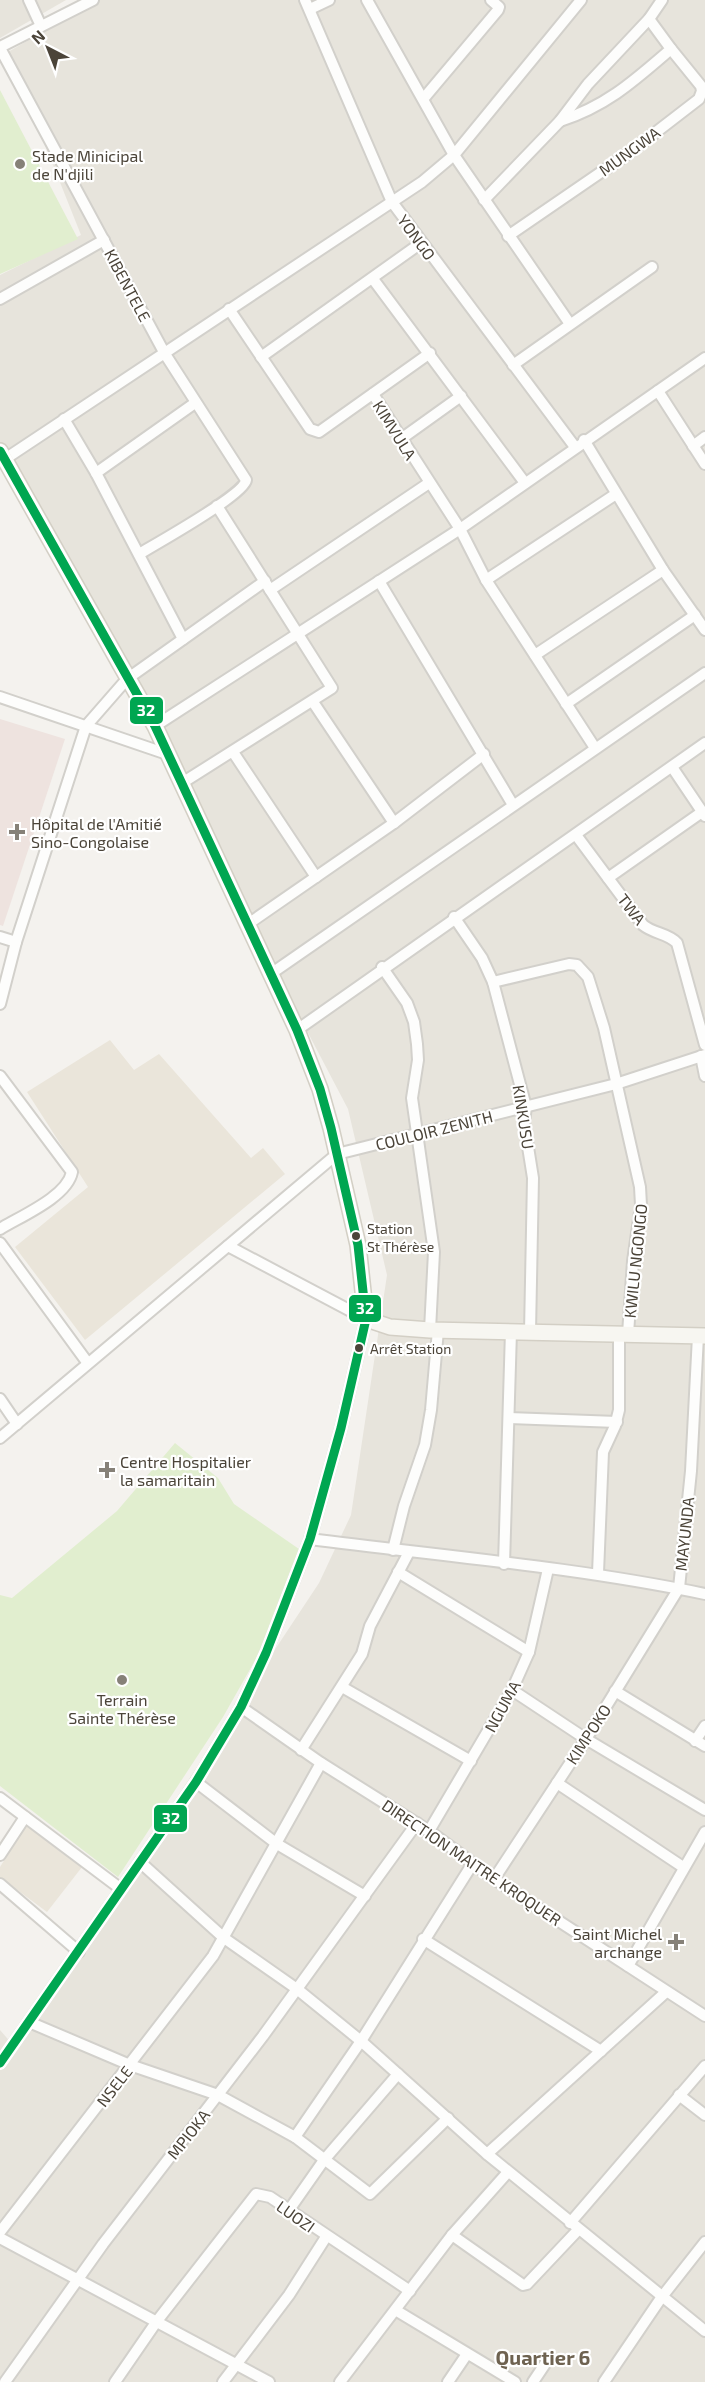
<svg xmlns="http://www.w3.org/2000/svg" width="705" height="2382" font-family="'Exo 2',sans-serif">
<rect width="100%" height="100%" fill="#f4f2ee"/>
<!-- residential -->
<g fill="#e7e4dc">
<path d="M 0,0 L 66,0 L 0,38 Z"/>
<path d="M 98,0 L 705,0 L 705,2382 L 0,2382 L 0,2030 L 13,2045 L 319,1583 L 351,1515 L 387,1275 L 348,1109 L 0,446 L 0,275 L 81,235 L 8,52 Z"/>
</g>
<!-- education -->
<g fill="#eae5da">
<path d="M 110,1040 L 134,1070 L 159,1054 L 251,1158 L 263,1148 L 285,1174 L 85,1340 L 15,1247 L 88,1187 L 27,1092 Z"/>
<path d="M 26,1825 L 82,1867 L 47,1912 L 0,1877 L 0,1867 Z"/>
</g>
<!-- medical -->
<path fill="#eee3df" d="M 0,719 L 65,739 L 3,926 L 0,925 Z"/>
<!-- green -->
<g fill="#e1eecf">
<path d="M 0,90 L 78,239 L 0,274 Z"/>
<path d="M 175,1443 L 218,1478 L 234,1504 L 299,1549 L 265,1643 L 223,1717 L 118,1877 L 0,1786 L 0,1595 L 12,1598 L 117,1511 Z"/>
</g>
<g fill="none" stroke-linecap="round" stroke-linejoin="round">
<!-- street casing -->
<g stroke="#d2d0cb" stroke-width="14">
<g id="street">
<path d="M 29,0 L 41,26"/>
<path d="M 305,0 L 392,202 L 575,447"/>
<path d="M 367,0 L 454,155 L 570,324"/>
<path d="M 310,9 L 329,0"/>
<path d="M 0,47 L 93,0"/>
<path d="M 0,48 L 165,354 L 246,480 C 245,494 156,544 139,554"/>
<path d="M 424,98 L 498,10 L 499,7 L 491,0"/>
<path d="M 560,121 C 607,106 635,80 671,49 L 649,19"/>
<path d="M 484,200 L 560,121 L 588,84 L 649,19 L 662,0"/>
<path d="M 508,236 L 629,153 L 699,99 L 702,91 L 701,86 L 671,49"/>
<path d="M 373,279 L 525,483"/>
<path d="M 0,299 L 104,240"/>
<path d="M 229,309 L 310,429 L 319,432 L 430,353"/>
<path d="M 261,357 L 421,243"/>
<path d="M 513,365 L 652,267"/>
<path d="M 658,391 L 705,464"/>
<path d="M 373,394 L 460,529 L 486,580 L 595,748"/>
<path d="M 64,419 L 96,473 L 183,639"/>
<path d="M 401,439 L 461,396"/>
<path d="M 584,440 L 663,570 L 705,630"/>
<path d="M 693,446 L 705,437"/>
<path d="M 5,459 L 422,182 L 454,155 L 581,0"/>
<path d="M 96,473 L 195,403"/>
<path d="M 486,580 L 616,494"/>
<path d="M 379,581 L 513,805"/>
<path d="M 270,590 L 429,483"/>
<path d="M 535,655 L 663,570"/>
<path d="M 0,697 L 167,754"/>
<path d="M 313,702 L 394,823"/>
<path d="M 566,704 L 695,615"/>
<path d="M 155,726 L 460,529 L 705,358"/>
<path d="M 233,752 L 316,877"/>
<path d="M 672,767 L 705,816"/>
<path d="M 182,783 L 332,688 L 217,506"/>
<path d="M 576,835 L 643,925 C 654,934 668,933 677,943 L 705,1045"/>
<path d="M 608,878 L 702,812"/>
<path d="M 454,917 L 482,958 L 493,982 L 526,1107 L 524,1122 L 533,1178 L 530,1332"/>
<path d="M 248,924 L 394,823 L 484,754"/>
<path d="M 0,937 L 16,942"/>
<path d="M 382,967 L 407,1003 L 414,1022 L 417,1044 L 418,1060 L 412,1098 L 434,1252 L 430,1330"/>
<path d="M 272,973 L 705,673"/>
<path d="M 493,982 L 569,964 L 577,965 L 588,977 L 604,1028 L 640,1187 L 641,1205 L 633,1261 L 628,1334"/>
<path d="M 0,1004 L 16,942 L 86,726 L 127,679 L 265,581"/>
<path d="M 297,1030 L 705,743"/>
<path d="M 701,1056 L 705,1076"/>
<path d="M 0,1076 L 72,1172 C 67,1197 21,1216 0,1229"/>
<path d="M 0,1243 L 87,1362"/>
<path d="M 0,1399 L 17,1424"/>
<path d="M 509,1418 L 617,1422"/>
<path d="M 0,1438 L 337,1154 L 616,1084 L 705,1055"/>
<path d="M 310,1539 C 442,1556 575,1567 705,1594"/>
<path d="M 393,1550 L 404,1506 L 425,1445 L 431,1410 L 438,1330"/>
<path d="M 504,1564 L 511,1331"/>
<path d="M 398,1572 L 529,1652"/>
<path d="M 598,1573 L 603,1452 L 615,1426 L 619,1410 L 619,1335"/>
<path d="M 342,1687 L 471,1761"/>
<path d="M 512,1690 L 586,1739 L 705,1810"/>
<path d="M 615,1691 L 705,1746"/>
<path d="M 241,1707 L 321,1763 L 429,1831 L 494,1879 L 705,2016"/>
<path d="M 695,1741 L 705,1726"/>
<path d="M 301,1750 L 362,1654 L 370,1626 L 409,1552"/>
<path d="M 196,1782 L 277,1844 L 365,1896"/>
<path d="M 557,1783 L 683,1867"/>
<path d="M 0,1798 L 121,1889"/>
<path d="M 429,1831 L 512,1690 L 529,1652 L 548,1569"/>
<path d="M 0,1855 L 25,1817"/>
<path d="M 140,1862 L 224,1938 L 297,1989 L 361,2041 L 487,2154 L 705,2331"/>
<path d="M 494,1879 L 586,1739 L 679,1588 L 691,1471 L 698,1336"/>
<path d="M 0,1884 L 79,1952"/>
<path d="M 423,1939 L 601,2051"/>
<path d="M 628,1966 L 705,1832"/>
<path d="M 29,2022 L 130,2065 L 218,2095 L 295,2137"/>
<path d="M 0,2063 L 196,1782 L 241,1707 L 266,1653 L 310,1539 L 341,1428 L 366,1319 L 228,1246"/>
<path d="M 679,2095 L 705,2115"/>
<path d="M 448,2118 L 370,2194 L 295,2137 L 361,2041 L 473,1863"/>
<path d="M 487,2154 L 666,1992"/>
<path d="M 289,2210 L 324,2160 L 398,2074"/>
<path d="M 570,2223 L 705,2066"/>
<path d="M 0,2232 L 213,1956 L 321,1763"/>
<path d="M 452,2235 L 523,2285 L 527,2284 L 578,2230"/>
<path d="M 0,2238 L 269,2382"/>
<path d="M 397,2311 L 515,2382"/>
<path d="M 5,2382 L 103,2244 L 263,2036 L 417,1823"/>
<path d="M 115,2382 L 157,2321 L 256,2194 L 270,2197 L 410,2291"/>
<path d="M 223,2382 L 289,2295 L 326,2237"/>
<path d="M 340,2382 L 452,2235 L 508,2172"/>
<path d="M 448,2382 L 467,2354"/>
<path d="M 533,2382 L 549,2358"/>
<path d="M 604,2382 L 661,2298 L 705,2242"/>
</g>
</g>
<!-- secondary casing -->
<g stroke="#d3cfc5" stroke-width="18">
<path id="secondary" d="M 0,451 L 155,726 L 297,1030 L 320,1089 L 331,1128 L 358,1245 L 366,1319 L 390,1327 L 430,1330 L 705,1336"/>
</g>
<!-- street -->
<use href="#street" stroke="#fdfdfc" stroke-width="10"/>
<!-- secondary -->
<use href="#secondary" stroke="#f7f6f1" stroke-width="15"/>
<!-- bus-1 casing -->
<g stroke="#fff" stroke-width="14">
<path id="bus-1" d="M 0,451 L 155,726 L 297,1030 L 320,1089 L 331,1128 L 358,1245 L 366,1319 L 341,1428 L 310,1539 L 266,1653 L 241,1707 L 196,1782 L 0,2063"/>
</g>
<!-- bus-1 -->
<use href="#bus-1" stroke="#00a651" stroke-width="9"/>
</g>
<!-- markers -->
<g fill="#868178" stroke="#fff" stroke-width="2">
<circle cx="20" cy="164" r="6"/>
<path d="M14 823h6v6h6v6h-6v6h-6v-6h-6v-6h6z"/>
<path d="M104 1461h6v6h6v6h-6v6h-6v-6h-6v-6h6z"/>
<circle cx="122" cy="1680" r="6"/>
<path d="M673 1933h6v6h6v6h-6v6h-6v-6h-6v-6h6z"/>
</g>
<g fill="#4b4439" stroke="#fff" stroke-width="2">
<circle cx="356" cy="1236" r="5"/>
<circle cx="359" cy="1348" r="5"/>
</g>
<g text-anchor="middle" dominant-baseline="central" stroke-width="4.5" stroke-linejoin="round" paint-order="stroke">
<!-- bus labels -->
<g font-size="14" fill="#4b4439" stroke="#fff" text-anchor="start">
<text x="367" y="1228">Station<tspan x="367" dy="18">St Thérèse</tspan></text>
<text x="370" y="1348">Arrêt Station</text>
</g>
<!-- street labels -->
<g font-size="16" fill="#4b4439" stroke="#fff">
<text transform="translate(629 151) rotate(-36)">MUNGWA</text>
<text transform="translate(417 237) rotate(54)">YONGO</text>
<text transform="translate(128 285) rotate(62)">KIBENTELE</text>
<text transform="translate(395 430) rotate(58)">KIMVULA</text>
<text transform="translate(632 909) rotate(52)">TWA</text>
<text transform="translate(524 1117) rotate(81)">KINKUSU</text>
<text transform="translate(434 1130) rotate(-14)">COULOIR ZENITH</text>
<text transform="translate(635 1261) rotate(-84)">KWILU NGONGO</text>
<text transform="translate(684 1534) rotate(-84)">MAYUNDA</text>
<text transform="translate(502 1706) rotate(-61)">NGUMA</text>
<text transform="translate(588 1734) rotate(-57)">KIMPOKO</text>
<text transform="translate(472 1862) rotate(34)">DIRECTION MAITRE KROQUER</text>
<text transform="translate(114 2086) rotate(-52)">NSELE</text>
<text transform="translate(188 2134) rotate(-52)">MPIOKA</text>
<text transform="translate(296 2216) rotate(35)">LUOZI</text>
</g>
<!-- poi labels -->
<g font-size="16" fill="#4b4439" stroke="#fff" text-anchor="start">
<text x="32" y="155">Stade Minicipal<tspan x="32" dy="18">de N'djili</tspan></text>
<text x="31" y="823">Hôpital de l'Amitié<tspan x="31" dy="18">Sino-Congolaise</tspan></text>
<text x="120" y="1461">Centre Hospitalier<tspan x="120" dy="18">la samaritain</tspan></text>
<text x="122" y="1699" text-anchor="middle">Terrain<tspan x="122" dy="18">Sainte Thérèse</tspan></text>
<text x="662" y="1933" text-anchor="end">Saint Michel<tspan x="662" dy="18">archange</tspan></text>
</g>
<!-- quarter labels -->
<g font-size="20" font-weight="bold" fill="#6e6250" stroke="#fff">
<text x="543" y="2357">Quartier 6</text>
</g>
</g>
<g stroke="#fff" stroke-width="2">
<rect x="129" y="696" width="35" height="29" rx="6" fill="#00a651"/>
<rect x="348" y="1294" width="34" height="29" rx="6" fill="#00a651"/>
<rect x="153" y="1804" width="35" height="29" rx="6" fill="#00a651"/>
</g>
<g font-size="16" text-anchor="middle" font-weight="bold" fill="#fff">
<text x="146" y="716">32</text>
<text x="365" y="1314">32</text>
<text x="171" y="1824">32</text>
</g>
<!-- north arrow -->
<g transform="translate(48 48) rotate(318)" stroke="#ffffff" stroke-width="4.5" paint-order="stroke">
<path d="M0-4.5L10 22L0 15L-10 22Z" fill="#4b4439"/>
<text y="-9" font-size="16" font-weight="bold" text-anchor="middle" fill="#4b4439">N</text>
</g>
</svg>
